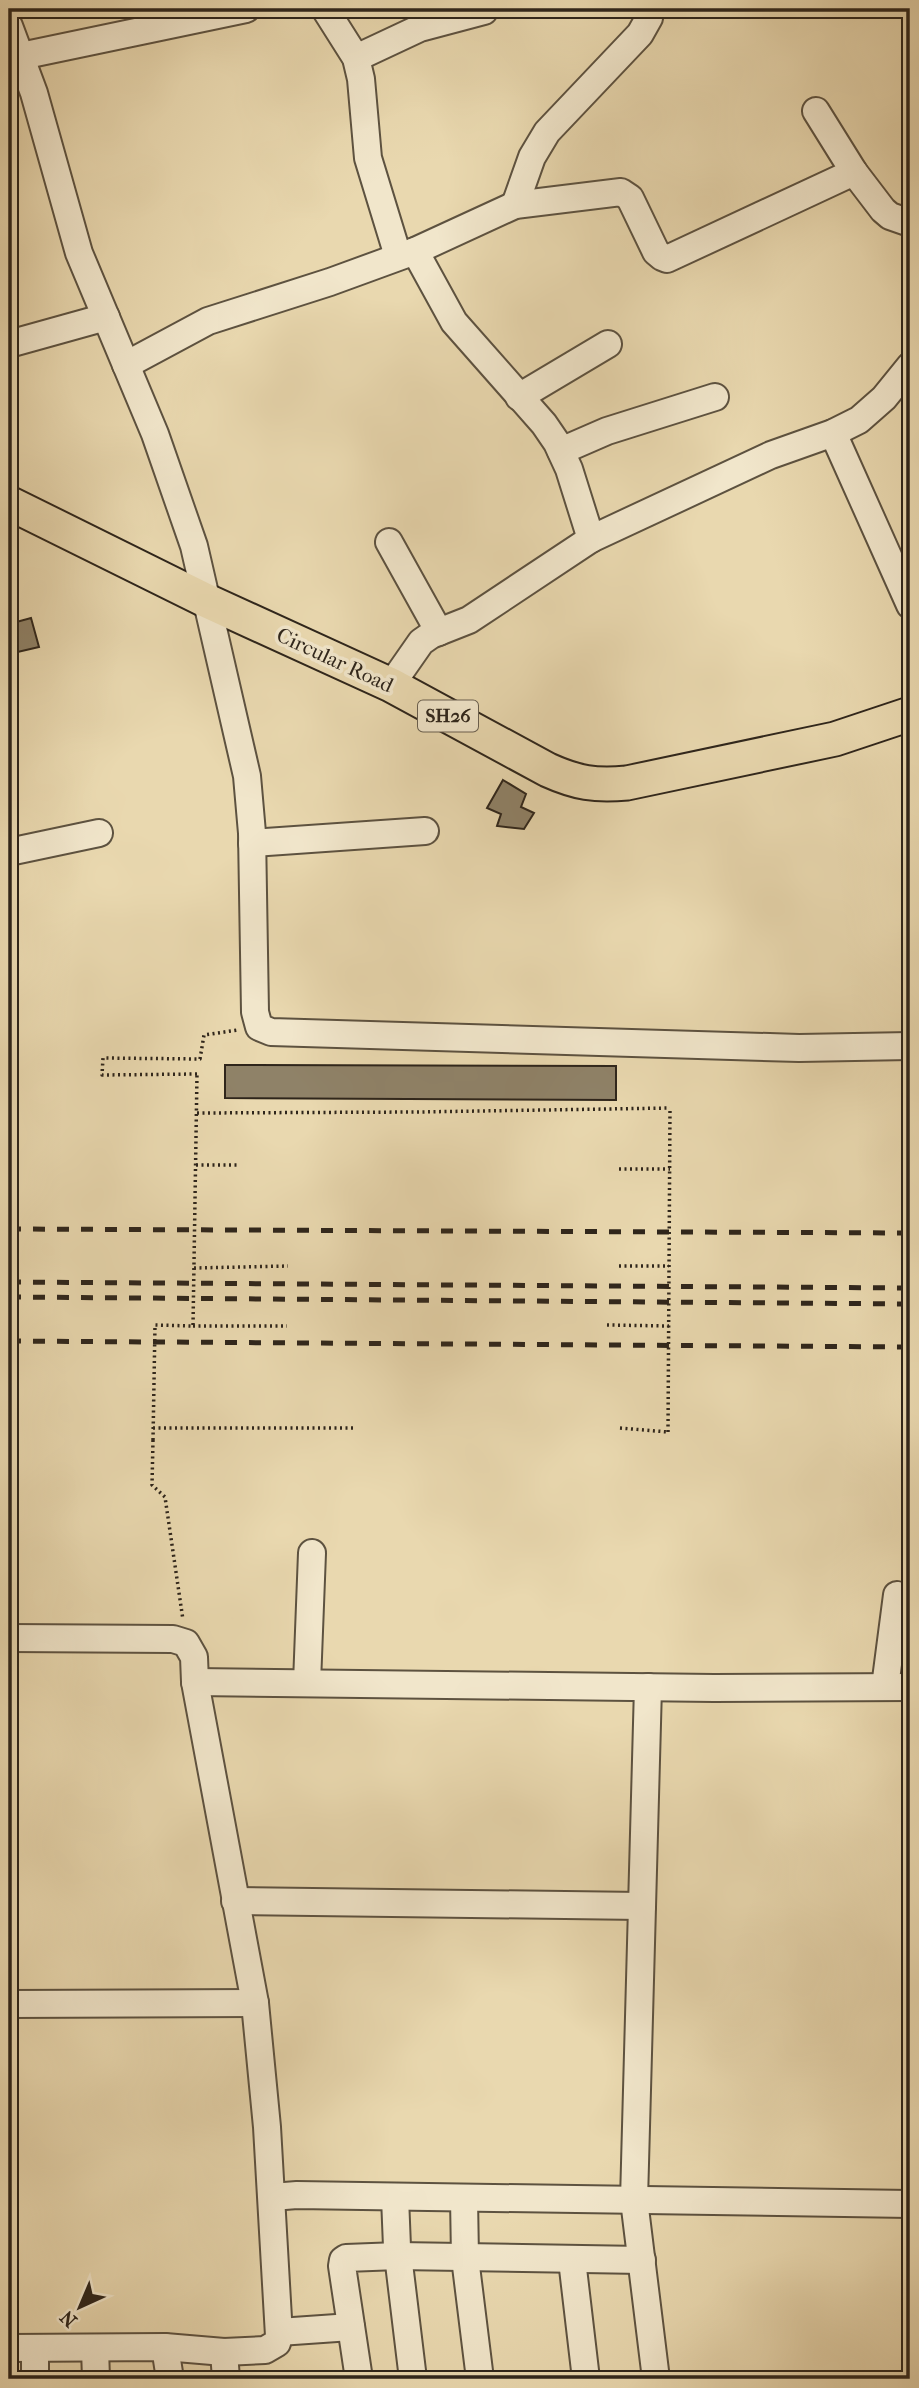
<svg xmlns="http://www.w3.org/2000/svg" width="919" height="2388" font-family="'IM FELL French Canon',serif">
<rect width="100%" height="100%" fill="#e9d8af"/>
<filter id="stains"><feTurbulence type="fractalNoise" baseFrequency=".00286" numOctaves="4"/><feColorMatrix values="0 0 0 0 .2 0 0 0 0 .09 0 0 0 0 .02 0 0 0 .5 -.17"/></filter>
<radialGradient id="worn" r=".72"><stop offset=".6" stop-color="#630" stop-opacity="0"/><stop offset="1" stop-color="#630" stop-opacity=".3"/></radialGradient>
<!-- building -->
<g fill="#8f8268" stroke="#2e251b" stroke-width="2">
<path d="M 31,618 L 39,647 L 9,654 L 9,624 Z"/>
<path d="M 503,780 L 526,794 L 521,807 L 534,813 L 524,829 L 497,826 L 501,814 L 487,808 Z"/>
<path d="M 225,1065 L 616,1066 L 616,1100 L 225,1098 Z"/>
</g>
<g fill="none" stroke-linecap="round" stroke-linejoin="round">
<!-- minor casing -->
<g stroke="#5d5240" stroke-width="30">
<g id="minor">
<path d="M 325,9 L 356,58 L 361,79 L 368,158 L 398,256"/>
<path d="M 9,26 L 34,93 L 79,253 L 155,434 L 194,546 L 247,776 L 252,833 L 255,1012 L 259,1027 L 271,1032 L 799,1048 L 910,1046"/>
<path d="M 21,56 L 246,9"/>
<path d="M 356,58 L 420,28 L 484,11"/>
<path d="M 816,111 L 854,172 L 883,210 L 890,216 L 910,223"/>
<path d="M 515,205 L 532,157 L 547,132 L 640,34 L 649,18 L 650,9"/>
<path d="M 415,251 L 454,322 L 544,424 L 557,443 L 569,469 L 591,539"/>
<path d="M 9,344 L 106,317"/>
<path d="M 126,365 L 208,321 L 330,282 L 415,251 L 515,205 L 621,192 L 630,198 L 656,252 L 662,257 L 667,259 L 854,172"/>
<path d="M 519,397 L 608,344"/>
<path d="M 833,433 L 910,605"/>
<path d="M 561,451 L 607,431 L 715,397"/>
<path d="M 389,542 L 439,632"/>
<path d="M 391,685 L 421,642 L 431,635 L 469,620 L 591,539 L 771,455 L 833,433 L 859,420 L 884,398 L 910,366"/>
<path d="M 252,843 L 425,831"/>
<path d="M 9,852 L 99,833"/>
<path d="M 9,1638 L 173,1639 L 186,1643 L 194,1657 L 195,1682 L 255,2003 L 267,2127 L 279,2336 L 277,2343 L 265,2350 L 224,2352 L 165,2347 L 9,2348"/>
<path d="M 195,1682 L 714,1688 L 910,1687"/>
<path d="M 307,1683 L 312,1553"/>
<path d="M 648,1687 L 634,2200 L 656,2379"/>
<path d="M 885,1687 L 897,1595"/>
<path d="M 235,1901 L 642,1906"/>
<path d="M 9,2004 L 255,2003"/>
<path d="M 272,2197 L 297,2195 L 910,2204"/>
<path d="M 395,2197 L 397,2247 L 413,2379"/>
<path d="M 464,2198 L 465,2258 L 480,2379"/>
<path d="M 572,2260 L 586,2379"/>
<path d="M 279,2332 L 351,2327"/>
<path d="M 165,2347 L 170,2379"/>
<path d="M 95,2348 L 96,2379"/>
<path d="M 224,2352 L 226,2379"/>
<path d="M 35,2379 L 35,2348"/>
<path d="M 359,2379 L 342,2266 L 343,2260 L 346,2258 L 398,2256 L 642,2260"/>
</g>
</g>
<!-- major casing -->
<g stroke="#2e251b" stroke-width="37">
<path id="major" d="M 9,503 L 205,600 L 391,685 L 548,770 C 577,783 595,786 627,783 L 835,739 L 910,714"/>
</g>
<!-- path -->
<g stroke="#2e251b" stroke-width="3.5" stroke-dasharray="2 3.5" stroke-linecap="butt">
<path d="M 197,1074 L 102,1075 L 103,1058 L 200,1059 L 204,1035 L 238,1030"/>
<path d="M 197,1113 L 417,1112 L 670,1108"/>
<path d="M 196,1165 L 237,1165"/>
<path d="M 619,1169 L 670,1169"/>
<path d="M 619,1266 L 669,1266"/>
<path d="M 194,1268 L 288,1266"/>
<path d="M 607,1325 L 669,1326"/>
<path d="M 193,1326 L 287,1326"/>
<path d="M 153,1428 L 353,1428"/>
<path d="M 620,1428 L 668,1432"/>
<path d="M 153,1440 L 152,1485 L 165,1497 L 183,1620"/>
</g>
<!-- minor -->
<use href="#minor" stroke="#f1e6cb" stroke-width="26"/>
<!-- major -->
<use href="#major" stroke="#e9d8af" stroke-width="33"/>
<!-- rail -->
<g stroke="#2e251b" stroke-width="5" stroke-dasharray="12 12" stroke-linecap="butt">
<path d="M 9,1229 L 910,1233"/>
<path d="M 9,1282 L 910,1288"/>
<path d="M 9,1297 L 910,1304"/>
<path d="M 9,1341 L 910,1347"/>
</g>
<!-- path-bridge -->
<g stroke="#2e251b" stroke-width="3.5" stroke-dasharray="2 3.5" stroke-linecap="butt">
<path d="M 668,1432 L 670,1108"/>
<path d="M 153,1440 L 155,1325 L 193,1326 L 197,1074"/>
</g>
</g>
<g text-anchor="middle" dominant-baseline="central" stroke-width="7" stroke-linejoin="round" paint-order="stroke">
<!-- shield labels -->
<rect fill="#f1e6cb" stroke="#685f50" stroke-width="2" x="418" y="700.5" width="60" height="31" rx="5"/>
<g font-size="19" font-weight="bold" fill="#2e251b">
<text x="448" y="716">SH26</text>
</g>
<!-- street labels -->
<g font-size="21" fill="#2e251b" stroke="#f1e6cb">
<text transform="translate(335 660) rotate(25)">Circular Road</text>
</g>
</g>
<!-- margin -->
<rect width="919" height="2388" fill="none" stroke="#e9d8af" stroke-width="35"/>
<rect x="10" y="10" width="898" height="2367" fill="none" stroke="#2e251b" stroke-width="3.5"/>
<rect x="18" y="18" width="884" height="2353" fill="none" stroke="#2e251b" stroke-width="2"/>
<!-- north arrow -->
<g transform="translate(80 2307) rotate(224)" stroke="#f1e6cb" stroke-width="5" paint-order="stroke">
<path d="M0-5L12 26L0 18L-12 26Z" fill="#2e251b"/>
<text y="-10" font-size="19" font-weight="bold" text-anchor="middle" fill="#2e251b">N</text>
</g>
<rect width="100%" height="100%" filter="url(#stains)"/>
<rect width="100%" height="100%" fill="url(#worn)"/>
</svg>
